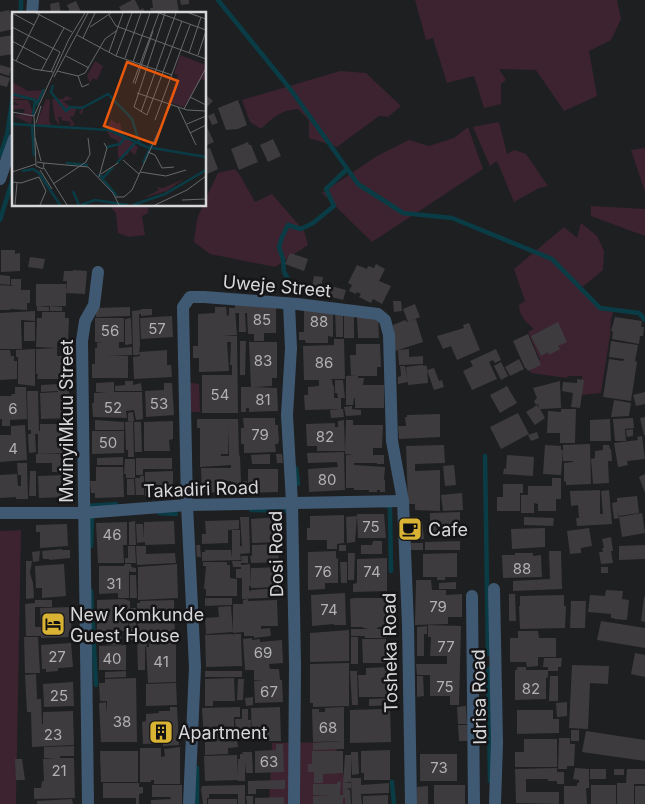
<svg xmlns="http://www.w3.org/2000/svg" width="645" height="804" font-family="Inter,sans-serif">
<rect width="100%" height="100%" fill="#1e1f21"/>
<!-- green -->
<g fill="#3c232f">
<path d="M 415,0 L 617,0 L 621,19 L 611,40 L 589,51 L 597,96 L 564,111 L 536,70 L 499,69 L 506,80 L 501,84 L 501,104 L 484,108 L 474,76 L 447,83 L 433,38 L 426,40 Z"/>
<path d="M 340,71 L 366,73 L 401,106 L 388,117 L 379,116 L 337,147 L 309,138 L 309,120 L 298,109 C 282,110 273,117 261,129 L 250,122 L 242,100 Z"/>
<path d="M 499,122 L 507,154 L 514,150 L 526,154 L 548,186 L 539,188 L 514,202 L 497,161 L 490,166 L 473,127 Z"/>
<path d="M 468,127 L 483,169 L 372,242 L 322,193 L 377,156 L 409,140 L 429,146 L 454,138 Z"/>
<path d="M 645,148 L 645,192 L 631,150 Z"/>
<path d="M 235,169 L 240,175 L 255,202 L 272,194 L 304,231 L 308,245 L 275,267 L 210,254 L 194,242 L 197,219 L 203,205 L 205,205 L 205,200 L 218,173 Z"/>
<path d="M 109,205 L 148,205 L 148,213 L 142,216 L 145,235 L 129,237 L 118,233 L 116,213 Z"/>
<path d="M 591,206 L 645,209 L 645,236 L 591,216 Z"/>
<path d="M 581,223 L 597,236 L 604,251 L 603,270 L 581,288 L 599,308 L 611,310 L 613,313 L 611,319 L 610,335 L 601,393 L 581,395 L 582,376 L 568,376 L 567,378 L 531,373 L 530,370 L 532,365 L 540,360 L 528,332 L 534,329 C 527,323 519,316 519,305 L 525,301 L 514,269 L 564,227 L 577,238 Z"/>
<path d="M 186,382 L 199,384 L 200,412 L 191,412 Z"/>
<path d="M 21,530 L 16,804 L 0,804 L 0,531 Z"/>
<path d="M 334,742 L 346,783 L 345,804 L 269,804 L 272,743 Z"/>
</g>
<g fill="none" stroke-linecap="round" stroke-linejoin="round">
<!-- stream -->
<g stroke="#0a3c46" stroke-width="4.5">
<path d="M 21,0 L 21,14"/>
<path d="M 218,0 L 291,90 L 358,184 L 403,213 L 452,218 L 552,259 L 600,308 L 639,313 L 645,320"/>
<path d="M 0,156 L 7,135 L 14,89"/>
<path d="M 0,220 L 14,175"/>
<path d="M 297,294 L 284,272 L 283,259 L 279,247 L 282,237 L 288,225 L 301,229 L 313,223 L 334,206 L 326,189 L 347,169"/>
<path d="M 485,456 L 488,654"/>
<path d="M 296,468 L 298,484"/>
<path d="M 86,506 L 116,504"/>
<path d="M 387,506 L 390,506 L 391,571"/>
<path d="M 251,510 L 291,511"/>
<path d="M 159,513 L 176,514"/>
<path d="M 91,546 L 92,517 L 94,516"/>
<path d="M 91,591 L 96,685"/>
<path d="M 488,668 L 490,781"/>
<path d="M 197,768 L 197,804"/>
<path d="M 392,782 L 394,804"/>
</g>
</g>
<!-- building -->
<g fill="#3d3b3e" fill-rule="evenodd">
<path d="M 132,0 L 135,0 L 140,10 L 143,8 L 146,14 L 123,14 L 119,7 Z"/>
<path d="M 152,0 L 177,0 L 179,13 L 151,14 L 150,8 L 153,8 Z"/>
<path d="M 180,0 L 189,0 L 189,4 L 181,5 Z"/>
<path d="M 76,1 L 82,14 L 71,14 L 67,5 Z"/>
<path d="M 59,2 L 61,14 L 41,14 L 51,11 L 50,4 Z"/>
<path d="M 9,10 L 14,29 L 0,32 L 0,12 Z"/>
<path d="M 14,35 L 14,54 L 0,56 L 0,37 Z"/>
<path d="M 0,65 L 11,68 L 9,76 L 0,73 Z"/>
<path d="M 0,75 L 10,78 L 7,87 L 0,85 Z"/>
<path d="M 206,95 L 213,101 L 207,107 L 205,106 Z"/>
<path d="M 238,100 L 247,125 L 238,129 L 226,130 L 218,108 Z"/>
<path d="M 214,113 L 218,123 L 212,125 L 208,116 Z"/>
<path d="M 207,127 L 214,142 L 205,146 L 205,128 Z"/>
<path d="M 273,139 L 281,156 L 268,162 L 260,145 Z"/>
<path d="M 248,142 L 249,145 L 251,145 L 258,162 L 239,170 L 231,149 Z"/>
<path d="M 210,148 L 218,169 L 205,175 L 205,150 Z"/>
<path d="M 1,250 L 15,250 L 15,254 L 20,253 L 20,271 L 1,272 Z"/>
<path d="M 290,253 L 308,259 L 304,271 L 285,264 Z"/>
<path d="M 30,257 L 45,259 L 43,269 L 28,267 Z"/>
<path d="M 376,264 L 385,269 L 379,281 L 391,286 L 382,304 L 373,299 L 371,303 L 359,297 L 361,294 L 357,292 L 356,294 L 349,291 L 352,285 L 348,283 L 357,265 L 367,269 L 368,266 L 374,268 Z"/>
<path d="M 73,270 L 87,271 L 85,294 L 66,293 L 67,281 L 63,281 L 64,271 L 73,271 Z"/>
<path d="M 0,275 L 10,276 L 10,285 L 0,284 Z"/>
<path d="M 314,276 L 323,277 L 320,293 L 311,292 Z"/>
<path d="M 11,279 L 21,279 L 21,290 L 30,290 L 30,303 L 27,303 L 27,310 L 10,309 L 10,310 L 0,310 L 0,285 L 14,286 L 11,285 Z"/>
<rect x="36" y="284" width="30" height="22"/>
<path d="M 327,285 L 346,290 L 343,300 L 324,295 Z"/>
<path d="M 235,301 L 276,305 L 276,333 L 264,333 L 264,341 L 254,341 L 254,334 L 248,334 L 247,313 L 245,313 L 246,332 L 239,332 L 239,313 L 235,313 Z"/>
<path d="M 393,301 L 401,301 L 402,311 L 394,312 Z"/>
<path d="M 415,304 L 420,317 L 408,322 L 403,309 Z"/>
<path d="M 37,306 L 49,307 L 49,311 L 37,311 Z"/>
<path d="M 50,306 L 62,307 L 62,311 L 50,311 Z"/>
<path d="M 130,307 L 130,316 L 96,317 L 95,308 Z"/>
<path d="M 215,307 L 226,307 L 227,316 L 229,315 L 229,308 L 235,308 L 237,335 L 222,336 L 237,336 L 238,413 L 202,413 L 202,375 L 232,375 L 232,365 L 230,365 L 231,342 L 227,342 L 229,371 L 199,372 L 199,358 L 193,358 L 193,346 L 198,346 L 198,314 L 215,313 Z"/>
<path d="M 141,309 L 152,309 L 152,315 L 141,316 Z"/>
<path d="M 141,310 L 141,314 L 139,314 L 140,344 L 139,355 L 133,355 L 132,311 Z"/>
<path d="M 35,311 L 35,321 L 21,320 L 22,349 L 0,349 L 0,313 Z"/>
<path d="M 304,311 L 333,311 L 333,337 L 328,336 L 328,343 L 306,343 L 305,340 L 299,340 L 299,332 L 304,332 Z"/>
<path d="M 335,311 L 343,311 L 343,337 L 336,337 Z"/>
<path d="M 42,312 L 65,312 L 65,318 L 69,318 L 68,342 L 57,342 L 57,348 L 36,347 L 37,318 L 42,318 Z"/>
<rect x="344" y="314" width="10" height="24"/>
<path d="M 378,315 L 379,338 L 358,338 L 357,316 Z"/>
<path d="M 172,316 L 173,337 L 141,339 L 140,318 Z"/>
<path d="M 615,317 L 642,321 L 641,327 L 644,327 L 643,336 L 640,336 L 639,344 L 612,339 L 613,332 L 611,331 Z"/>
<path d="M 95,318 L 124,318 L 124,342 L 119,342 L 119,348 L 132,347 L 132,355 L 107,356 L 128,356 L 128,378 L 92,378 L 92,364 L 95,364 L 95,348 L 97,348 L 97,343 L 102,343 L 95,342 Z"/>
<path d="M 131,318 L 132,344 L 125,345 L 125,319 Z"/>
<path d="M 416,319 L 423,342 L 398,350 L 409,349 L 409,357 L 423,356 L 423,364 L 399,365 L 398,350 L 395,351 L 393,325 L 405,320 L 407,322 Z"/>
<rect x="24" y="322" width="11" height="19"/>
<path d="M 558,322 L 567,342 L 558,346 L 560,349 L 549,355 L 548,352 L 541,356 L 531,336 Z"/>
<path d="M 469,323 L 480,350 L 457,360 L 451,346 L 443,349 L 437,336 L 464,328 L 463,325 Z"/>
<path d="M 528,334 L 541,365 L 528,371 L 526,368 L 525,368 L 513,341 Z"/>
<path d="M 334,339 L 344,339 L 345,379 L 330,379 L 332,380 L 333,386 L 334,386 L 334,398 L 338,398 L 337,393 L 335,393 L 335,380 L 343,380 L 345,398 L 341,398 L 341,409 L 305,410 L 304,395 L 308,395 L 308,387 L 319,386 L 319,380 L 304,380 L 303,346 L 334,345 Z"/>
<path d="M 240,341 L 246,341 L 245,375 L 240,375 Z"/>
<path d="M 611,341 L 638,345 L 635,361 L 637,362 L 631,401 L 603,397 L 609,359 L 623,361 L 624,359 L 609,357 Z"/>
<path d="M 249,342 L 277,342 L 277,378 L 272,378 L 272,386 L 253,387 L 277,388 L 278,411 L 249,412 L 249,408 L 246,408 L 246,412 L 241,412 L 241,387 L 251,387 Z"/>
<path d="M 356,344 L 380,344 L 381,367 L 377,367 L 377,376 L 358,376 L 358,378 L 364,378 L 363,385 L 384,385 L 384,408 L 355,408 L 355,406 L 357,405 L 355,405 L 355,398 L 354,398 L 353,405 L 346,405 L 346,376 L 357,375 L 351,376 L 350,355 L 356,355 Z"/>
<path d="M 57,348 L 57,356 L 67,356 L 68,379 L 37,379 L 38,374 L 36,374 L 36,349 Z"/>
<path d="M 35,349 L 35,386 L 18,384 L 18,357 L 16,357 L 16,350 Z"/>
<path d="M 496,349 L 501,360 L 495,363 L 493,360 L 489,362 L 497,379 L 472,390 L 463,371 L 473,366 L 470,361 Z"/>
<path d="M 0,350 L 10,350 L 11,356 L 14,356 L 14,361 L 17,361 L 17,379 L 0,380 Z"/>
<path d="M 167,350 L 167,365 L 171,365 L 172,377 L 134,379 L 133,357 L 140,356 L 139,352 Z"/>
<path d="M 519,359 L 524,369 L 510,376 L 505,367 Z"/>
<path d="M 501,362 L 508,376 L 501,380 L 494,366 Z"/>
<path d="M 421,365 L 427,366 L 428,383 L 408,385 L 408,382 L 398,384 L 398,377 L 401,376 L 401,374 L 400,366 L 405,366 L 407,380 L 406,367 Z"/>
<path d="M 434,368 L 439,381 L 442,380 L 444,387 L 434,390 L 427,370 Z"/>
<path d="M 577,379 L 584,380 L 580,408 L 571,407 L 573,393 L 562,391 L 563,382 L 577,383 Z"/>
<path d="M 125,381 L 133,381 L 133,385 L 141,383 L 142,391 L 115,391 L 115,386 L 125,385 Z"/>
<path d="M 560,381 L 561,408 L 540,409 L 545,418 L 535,425 L 526,412 L 537,405 L 539,408 L 538,404 L 536,405 L 534,401 L 537,398 L 533,388 Z"/>
<path d="M 114,382 L 114,392 L 142,392 L 143,419 L 136,420 L 134,410 L 126,411 L 127,418 L 93,417 L 92,403 L 94,403 L 94,393 L 107,393 L 96,392 L 96,383 Z"/>
<path d="M 164,383 L 172,383 L 174,415 L 146,417 L 145,391 L 164,390 Z"/>
<path d="M 58,384 L 58,391 L 41,392 L 41,385 Z"/>
<path d="M 58,384 L 69,384 L 70,418 L 41,419 L 40,393 L 58,392 Z"/>
<path d="M 507,386 L 517,403 L 500,413 L 490,395 Z"/>
<path d="M 15,387 L 26,387 L 27,419 L 10,420 L 10,426 L 2,426 L 2,419 L 0,419 L 0,396 L 12,396 L 11,394 L 15,394 Z"/>
<path d="M 27,391 L 38,391 L 39,431 L 40,431 L 40,424 L 67,424 L 68,453 L 38,454 L 38,434 L 31,434 L 31,430 L 28,430 Z"/>
<path d="M 645,392 L 645,404 L 636,406 L 633,395 Z"/>
<path d="M 614,400 L 631,403 L 629,416 L 611,417 Z"/>
<path d="M 352,406 L 352,409 L 361,410 L 361,415 L 346,416 L 344,407 Z"/>
<path d="M 340,409 L 343,409 L 344,417 L 331,418 L 330,410 Z"/>
<path d="M 561,409 L 576,409 L 575,443 L 560,443 L 560,433 L 547,433 L 548,411 L 561,412 Z"/>
<path d="M 133,412 L 134,421 L 128,421 L 128,413 Z"/>
<path d="M 518,413 L 529,434 L 501,449 L 490,427 Z"/>
<path d="M 440,414 L 440,437 L 399,439 L 398,426 L 406,426 L 405,417 L 407,417 L 407,415 Z"/>
<path d="M 645,417 L 645,435 L 644,435 L 640,418 Z"/>
<path d="M 243,418 L 275,418 L 275,425 L 278,425 L 278,429 L 279,440 L 278,444 L 275,444 L 276,452 L 244,453 L 244,444 L 241,444 L 241,428 L 244,428 Z"/>
<path d="M 633,418 L 634,428 L 625,429 L 626,441 L 615,441 L 613,419 Z"/>
<path d="M 197,419 L 238,419 L 239,456 L 240,455 L 241,482 L 247,481 L 247,491 L 232,492 L 231,481 L 227,481 L 227,492 L 202,493 L 201,468 L 231,468 L 231,465 L 200,467 L 200,428 L 197,428 ZM 228,428 L 229,456 L 221,456 L 221,454 L 228,454 Z"/>
<path d="M 610,419 L 611,441 L 590,441 L 590,420 Z"/>
<path d="M 95,420 L 124,422 L 124,430 L 95,430 Z"/>
<path d="M 344,420 L 345,451 L 317,451 L 317,446 L 307,446 L 306,424 L 335,423 L 335,427 L 338,427 L 338,421 Z"/>
<path d="M 346,420 L 353,420 L 353,425 L 383,425 L 382,448 L 373,448 L 373,455 L 384,455 L 384,464 L 377,464 L 377,463 L 354,463 L 354,465 L 385,467 L 384,480 L 385,480 L 385,492 L 380,492 L 380,490 L 377,490 L 377,492 L 369,492 L 369,490 L 354,490 L 354,488 L 346,488 L 346,455 L 353,454 L 345,454 Z"/>
<path d="M 133,421 L 134,457 L 128,457 L 128,450 L 126,450 L 125,422 Z"/>
<path d="M 173,421 L 173,439 L 169,440 L 170,451 L 144,451 L 144,422 Z"/>
<path d="M 134,422 L 141,422 L 142,452 L 135,452 Z"/>
<path d="M 25,425 L 27,460 L 0,462 L 0,435 L 11,435 L 11,426 Z"/>
<path d="M 633,429 L 633,436 L 627,437 L 626,430 Z"/>
<path d="M 92,431 L 124,431 L 124,453 L 92,454 Z"/>
<path d="M 537,432 L 539,438 L 531,441 L 528,435 Z"/>
<path d="M 28,434 L 35,434 L 36,452 L 29,453 Z"/>
<path d="M 642,436 L 645,459 L 627,461 L 628,465 L 618,467 L 614,443 L 638,440 L 637,437 Z"/>
<path d="M 590,444 L 591,484 L 566,485 L 566,482 L 564,481 L 564,463 L 573,462 L 573,461 L 563,461 L 563,445 Z"/>
<path d="M 444,445 L 445,463 L 415,464 L 415,471 L 440,470 L 440,511 L 415,510 L 415,504 L 408,504 L 406,446 Z"/>
<path d="M 545,445 L 561,446 L 561,450 L 563,450 L 561,475 L 543,474 Z"/>
<path d="M 603,445 L 609,445 L 610,449 L 611,449 L 612,461 L 608,461 L 609,483 L 593,484 L 591,459 L 595,458 L 595,451 L 603,450 Z"/>
<path d="M 344,452 L 345,490 L 309,492 L 308,469 L 338,467 L 337,462 L 308,463 L 307,453 Z"/>
<path d="M 36,454 L 66,454 L 65,466 L 75,466 L 75,478 L 68,478 L 68,484 L 65,484 L 65,497 L 39,498 L 38,476 L 66,475 L 66,472 L 52,472 L 52,463 L 36,463 Z"/>
<path d="M 270,454 L 270,464 L 252,464 L 251,455 Z"/>
<path d="M 276,454 L 282,454 L 283,463 L 277,463 Z"/>
<path d="M 507,455 L 534,457 L 533,476 L 503,474 L 504,468 L 506,469 Z"/>
<path d="M 123,457 L 123,465 L 97,465 L 97,458 Z"/>
<path d="M 136,458 L 172,458 L 172,469 L 143,469 L 143,475 L 136,475 Z"/>
<path d="M 125,459 L 135,459 L 135,478 L 126,478 L 126,474 L 124,474 Z"/>
<path d="M 17,463 L 27,463 L 28,499 L 16,499 L 16,497 L 0,498 L 0,475 L 17,474 L 18,486 L 21,486 L 21,475 L 18,475 Z"/>
<path d="M 454,465 L 456,485 L 445,486 L 443,466 Z"/>
<path d="M 96,467 L 123,467 L 124,497 L 95,498 L 95,493 L 91,493 L 90,481 L 96,481 Z"/>
<path d="M 248,469 L 278,469 L 278,492 L 248,493 Z"/>
<path d="M 30,471 L 36,471 L 36,496 L 29,496 Z"/>
<path d="M 173,471 L 173,485 L 169,485 L 169,495 L 145,496 L 145,472 Z"/>
<path d="M 645,474 L 645,493 L 639,477 Z"/>
<path d="M 140,476 L 144,476 L 144,495 L 136,495 L 135,478 L 140,478 Z"/>
<path d="M 552,478 L 561,478 L 561,499 L 556,499 L 556,511 L 538,511 L 538,504 L 534,503 L 534,513 L 521,513 L 521,495 L 528,495 L 528,486 L 552,486 Z"/>
<path d="M 127,479 L 134,479 L 135,495 L 127,495 Z"/>
<path d="M 503,484 L 523,484 L 523,493 L 520,493 L 520,511 L 497,511 L 497,497 L 503,497 Z"/>
<path d="M 600,490 L 600,514 L 603,514 L 601,491 L 609,490 L 612,524 L 577,526 L 576,518 L 579,518 L 578,505 L 571,506 L 570,491 Z"/>
<path d="M 462,493 L 463,510 L 443,511 L 441,495 Z"/>
<path d="M 637,496 L 639,513 L 619,516 L 618,512 L 619,518 L 614,519 L 612,503 L 617,502 L 617,498 Z"/>
<path d="M 460,512 L 460,535 L 430,536 L 430,513 Z"/>
<path d="M 642,513 L 645,533 L 622,537 L 619,517 Z"/>
<path d="M 357,514 L 384,514 L 386,538 L 358,538 Z"/>
<path d="M 344,515 L 344,543 L 337,544 L 337,549 L 327,549 L 327,540 L 307,540 L 307,528 L 310,528 L 310,516 Z"/>
<path d="M 357,516 L 355,542 L 347,543 L 346,517 Z"/>
<path d="M 240,517 L 249,517 L 250,553 L 240,554 L 241,560 L 202,561 L 202,552 L 205,552 L 205,550 L 231,550 L 232,558 L 232,530 L 240,530 L 240,546 L 242,546 Z"/>
<path d="M 279,517 L 280,542 L 252,543 L 251,519 Z"/>
<path d="M 524,517 L 554,518 L 553,526 L 524,525 Z"/>
<path d="M 239,520 L 239,529 L 228,530 L 228,543 L 202,544 L 202,534 L 206,534 L 205,521 Z"/>
<path d="M 135,521 L 136,545 L 129,545 L 129,522 Z"/>
<path d="M 174,521 L 175,544 L 145,545 L 145,542 L 137,543 L 136,524 L 143,524 L 144,540 L 144,522 Z"/>
<path d="M 422,521 L 424,539 L 417,539 L 417,536 L 413,537 L 413,526 L 417,526 L 417,522 Z"/>
<path d="M 127,522 L 127,545 L 123,545 L 124,563 L 98,563 L 96,523 Z"/>
<path d="M 67,524 L 68,546 L 40,548 L 40,532 L 36,532 L 36,525 Z"/>
<path d="M 545,528 L 545,547 L 512,549 L 511,529 Z"/>
<path d="M 589,528 L 592,546 L 581,548 L 581,553 L 570,554 L 567,531 Z"/>
<path d="M 611,537 L 613,551 L 611,551 L 613,563 L 601,564 L 599,552 L 603,552 L 602,548 L 604,548 L 602,539 Z"/>
<path d="M 373,541 L 382,541 L 382,554 L 361,554 L 361,545 L 372,545 Z"/>
<path d="M 460,541 L 460,550 L 425,550 L 425,542 Z"/>
<rect x="408" y="543" width="15" height="7"/>
<path d="M 278,544 L 279,562 L 251,563 L 250,556 L 252,556 L 252,545 Z"/>
<path d="M 196,545 L 200,545 L 201,557 L 197,557 Z"/>
<rect x="339" y="545" width="7" height="6"/>
<path d="M 645,545 L 645,559 L 619,560 L 619,546 Z"/>
<path d="M 128,546 L 135,546 L 136,563 L 125,563 L 125,558 L 128,558 Z"/>
<path d="M 136,546 L 146,546 L 146,554 L 175,553 L 176,563 L 137,565 Z"/>
<path d="M 62,549 L 62,550 L 70,550 L 70,558 L 49,560 L 49,559 L 43,559 L 42,551 Z"/>
<path d="M 40,551 L 39,561 L 33,562 L 32,552 Z"/>
<path d="M 336,551 L 336,559 L 338,558 L 338,583 L 325,583 L 325,589 L 308,590 L 308,552 Z"/>
<path d="M 549,551 L 561,551 L 562,589 L 513,591 L 513,581 L 550,579 Z"/>
<path d="M 348,553 L 355,553 L 354,580 L 348,580 Z"/>
<path d="M 457,553 L 457,577 L 445,577 L 445,580 L 437,580 L 437,577 L 423,577 L 423,554 Z"/>
<path d="M 515,553 L 533,553 L 533,556 L 541,555 L 542,577 L 503,578 L 502,555 L 515,555 Z"/>
<path d="M 241,556 L 248,556 L 248,563 L 241,563 L 241,565 L 250,564 L 251,586 L 249,586 L 249,590 L 251,592 L 251,590 L 281,588 L 281,597 L 242,599 L 242,578 L 236,578 L 236,569 L 241,569 L 241,567 L 233,567 L 232,561 L 242,561 Z"/>
<path d="M 387,558 L 387,591 L 353,592 L 353,584 L 357,583 L 357,559 Z"/>
<path d="M 26,561 L 32,561 L 30,573 L 33,583 L 34,598 L 26,599 Z"/>
<path d="M 203,562 L 227,562 L 227,565 L 230,565 L 230,578 L 237,579 L 237,596 L 206,596 L 206,589 L 204,589 L 206,566 L 203,566 Z"/>
<path d="M 340,562 L 347,562 L 347,583 L 341,583 Z"/>
<path d="M 64,564 L 66,596 L 42,598 L 42,588 L 36,588 L 35,566 Z"/>
<path d="M 125,564 L 131,564 L 131,567 L 136,568 L 136,572 L 130,572 L 129,570 L 129,598 L 118,598 L 118,593 L 99,594 L 99,566 L 124,566 Z"/>
<path d="M 177,564 L 178,598 L 138,600 L 138,567 Z"/>
<path d="M 280,567 L 280,587 L 251,588 L 251,568 Z"/>
<rect x="601" y="567" width="7" height="6"/>
<path d="M 130,575 L 136,575 L 137,598 L 130,598 Z"/>
<path d="M 416,580 L 431,580 L 432,590 L 446,590 L 446,595 L 462,594 L 462,617 L 448,617 L 448,624 L 415,625 Z"/>
<path d="M 456,582 L 456,589 L 439,589 L 439,583 Z"/>
<path d="M 606,590 L 623,591 L 622,599 L 629,600 L 627,620 L 614,619 L 614,618 L 611,618 L 611,614 L 588,612 L 590,595 L 605,596 Z"/>
<path d="M 345,593 L 346,625 L 334,625 L 334,624 L 312,626 L 311,595 Z"/>
<path d="M 509,594 L 515,594 L 516,621 L 509,621 Z"/>
<path d="M 564,595 L 564,606 L 566,606 L 565,628 L 520,629 L 519,606 L 520,606 L 520,596 Z"/>
<path d="M 644,597 L 645,597 L 645,622 L 641,621 Z"/>
<path d="M 205,598 L 232,598 L 232,605 L 205,606 Z"/>
<path d="M 354,598 L 384,598 L 384,601 L 387,601 L 387,627 L 378,627 L 377,629 L 387,629 L 387,638 L 365,638 L 365,636 L 351,636 L 351,629 L 370,629 L 363,628 L 363,627 L 351,627 L 350,599 Z"/>
<path d="M 124,599 L 130,601 L 130,608 L 136,608 L 136,628 L 129,629 L 128,608 L 128,631 L 97,631 L 97,600 Z"/>
<path d="M 248,599 L 248,601 L 277,600 L 278,626 L 261,626 L 261,629 L 270,628 L 271,636 L 254,638 L 254,636 L 244,636 L 244,632 L 233,633 L 233,604 L 243,604 L 243,600 Z"/>
<path d="M 35,600 L 52,600 L 52,607 L 35,607 L 35,627 L 41,627 L 40,608 L 72,607 L 71,637 L 41,638 L 41,636 L 26,636 L 25,604 L 35,603 Z"/>
<path d="M 174,600 L 175,637 L 138,638 L 137,603 L 140,603 L 140,601 Z"/>
<path d="M 571,601 L 586,601 L 585,628 L 570,628 Z"/>
<path d="M 231,606 L 233,632 L 206,634 L 205,618 L 219,617 L 218,607 Z"/>
<path d="M 601,621 L 645,628 L 645,648 L 597,640 Z"/>
<path d="M 428,625 L 461,626 L 459,705 L 450,705 L 450,696 L 430,696 L 430,675 L 417,675 L 416,664 L 447,664 L 447,656 L 430,656 L 431,637 L 428,637 Z"/>
<path d="M 427,626 L 427,634 L 424,634 L 424,656 L 417,656 L 417,627 Z"/>
<path d="M 131,629 L 135,629 L 135,634 L 137,634 L 137,638 L 134,640 L 127,640 L 128,633 L 130,634 Z"/>
<path d="M 349,630 L 349,661 L 310,662 L 310,633 Z"/>
<path d="M 518,631 L 538,631 L 539,638 L 556,638 L 556,657 L 538,657 L 538,666 L 527,667 L 526,662 L 510,662 L 510,638 L 518,638 Z"/>
<path d="M 233,634 L 233,636 L 234,634 L 241,634 L 242,666 L 206,667 L 205,635 Z"/>
<path d="M 24,637 L 38,637 L 40,673 L 25,673 Z"/>
<path d="M 108,637 L 121,637 L 121,645 L 107,645 Z"/>
<rect x="351" y="637" width="7" height="27"/>
<path d="M 252,638 L 252,640 L 260,639 L 260,642 L 282,640 L 283,663 L 269,664 L 270,669 L 261,669 L 279,669 L 280,680 L 282,680 L 283,702 L 255,703 L 254,681 L 263,680 L 254,680 L 254,670 L 245,670 L 243,639 Z"/>
<path d="M 137,639 L 176,639 L 176,682 L 148,683 L 146,647 L 149,647 L 149,643 L 147,643 L 147,646 L 145,647 L 145,670 L 138,670 Z"/>
<path d="M 362,639 L 386,639 L 386,663 L 363,663 Z"/>
<path d="M 71,643 L 73,667 L 58,668 L 58,671 L 46,672 L 46,669 L 42,669 L 41,645 Z"/>
<path d="M 126,645 L 126,670 L 99,670 L 99,646 Z"/>
<path d="M 635,653 L 645,655 L 645,677 L 631,674 Z"/>
<path d="M 544,658 L 562,658 L 561,667 L 558,667 L 558,671 L 548,671 L 548,667 L 543,667 Z"/>
<path d="M 349,663 L 349,706 L 313,707 L 313,703 L 310,703 L 310,664 Z"/>
<path d="M 572,665 L 609,666 L 608,684 L 590,683 L 588,729 L 569,728 Z"/>
<path d="M 390,667 L 390,675 L 388,676 L 388,697 L 359,697 L 358,675 L 366,675 L 366,668 Z"/>
<path d="M 517,667 L 526,667 L 526,670 L 548,670 L 548,677 L 546,678 L 546,699 L 515,700 L 515,670 L 517,670 Z"/>
<path d="M 126,671 L 126,677 L 105,678 L 105,672 Z"/>
<rect x="205" y="671" width="37" height="6"/>
<path d="M 350,671 L 357,671 L 358,705 L 352,705 Z"/>
<path d="M 36,674 L 37,699 L 41,699 L 42,724 L 43,724 L 43,712 L 73,711 L 74,745 L 32,747 L 31,712 L 27,712 L 25,675 Z"/>
<path d="M 417,676 L 423,676 L 424,696 L 417,697 Z"/>
<path d="M 550,676 L 558,676 L 558,701 L 549,701 Z"/>
<path d="M 136,678 L 137,742 L 101,742 L 99,703 L 106,702 L 107,714 L 107,701 L 100,701 L 99,683 L 105,683 L 105,679 Z"/>
<path d="M 234,678 L 235,701 L 213,701 L 213,706 L 205,706 L 205,679 Z"/>
<path d="M 238,679 L 244,679 L 243,700 L 237,700 Z"/>
<path d="M 73,682 L 74,706 L 44,707 L 43,684 Z"/>
<path d="M 176,683 L 177,705 L 146,706 L 146,684 Z"/>
<path d="M 253,697 L 253,705 L 246,706 L 245,698 Z"/>
<path d="M 394,698 L 394,705 L 369,706 L 369,699 Z"/>
<path d="M 567,702 L 567,716 L 557,717 L 556,703 Z"/>
<path d="M 466,706 L 467,724 L 458,724 L 457,707 Z"/>
<path d="M 170,707 L 177,707 L 179,745 L 163,746 L 163,743 L 143,744 L 142,722 L 146,721 L 146,714 L 159,713 L 159,711 L 170,711 Z"/>
<path d="M 240,707 L 240,717 L 234,717 L 234,730 L 236,731 L 235,719 L 242,719 L 242,709 L 248,709 L 248,720 L 251,720 L 250,741 L 237,740 L 238,747 L 228,748 L 228,754 L 205,755 L 205,742 L 229,740 L 204,741 L 202,708 Z"/>
<path d="M 280,707 L 281,741 L 252,741 L 251,708 Z"/>
<path d="M 344,707 L 344,749 L 313,750 L 313,743 L 342,741 L 313,742 L 312,709 L 319,709 L 319,712 L 325,712 L 325,708 Z"/>
<path d="M 383,708 L 390,708 L 391,742 L 350,743 L 350,710 L 383,709 Z"/>
<path d="M 517,710 L 553,710 L 553,719 L 559,719 L 559,733 L 517,734 Z"/>
<path d="M 458,725 L 467,725 L 468,741 L 459,741 Z"/>
<rect x="571" y="730" width="8" height="11"/>
<path d="M 586,731 L 645,740 L 645,761 L 582,752 Z"/>
<path d="M 559,738 L 570,738 L 570,744 L 575,744 L 574,766 L 567,766 L 567,769 L 558,769 Z"/>
<path d="M 524,739 L 557,739 L 557,767 L 515,767 L 515,752 L 524,752 Z"/>
<path d="M 276,744 L 283,744 L 284,772 L 255,773 L 255,751 L 276,750 Z"/>
<path d="M 74,746 L 74,756 L 60,756 L 60,758 L 74,758 L 75,798 L 34,799 L 34,788 L 41,788 L 42,781 L 44,781 L 43,759 L 55,758 L 44,758 L 44,747 Z"/>
<path d="M 180,747 L 180,784 L 154,784 L 154,780 L 151,780 L 151,782 L 140,782 L 140,748 L 161,748 L 161,757 L 165,756 L 164,749 Z"/>
<path d="M 390,750 L 390,780 L 364,780 L 364,773 L 361,773 L 361,751 Z"/>
<path d="M 100,751 L 138,751 L 138,782 L 101,782 Z"/>
<path d="M 312,751 L 343,751 L 343,773 L 323,774 L 323,783 L 314,783 L 314,772 L 308,772 L 308,764 L 312,764 Z"/>
<path d="M 242,752 L 252,752 L 253,773 L 246,773 L 245,762 L 245,781 L 238,781 L 238,780 L 205,781 L 204,756 L 237,755 L 238,776 L 238,759 L 240,759 L 240,754 L 243,754 Z"/>
<path d="M 351,752 L 358,752 L 359,774 L 352,775 L 351,756 L 351,782 L 343,783 L 345,755 L 351,755 Z"/>
<rect x="420" y="754" width="37" height="27"/>
<path d="M 15,759 L 22,759 L 25,780 L 16,780 Z"/>
<path d="M 557,768 L 557,772 L 564,772 L 564,784 L 557,784 L 557,781 L 548,781 L 548,779 L 526,779 L 526,792 L 559,792 L 559,804 L 516,803 L 515,769 Z"/>
<path d="M 575,768 L 589,769 L 589,788 L 586,788 L 587,804 L 564,804 L 564,786 L 577,786 L 577,783 L 579,783 L 579,780 L 573,779 Z"/>
<rect x="590" y="769" width="16" height="10"/>
<rect x="614" y="769" width="10" height="6"/>
<path d="M 627,769 L 645,769 L 645,784 L 634,784 L 634,804 L 617,804 L 617,783 L 626,783 Z"/>
<path d="M 351,778 L 361,778 L 361,785 L 389,783 L 389,793 L 361,794 L 362,804 L 352,804 Z"/>
<path d="M 285,780 L 285,789 L 256,789 L 256,794 L 248,794 L 248,781 Z"/>
<path d="M 337,782 L 341,782 L 340,795 L 343,795 L 343,783 L 351,783 L 351,788 L 346,789 L 350,790 L 351,804 L 345,804 L 345,798 L 343,798 L 343,804 L 313,804 L 313,796 L 333,795 L 313,795 L 313,784 L 337,784 Z"/>
<path d="M 103,783 L 139,783 L 139,787 L 143,787 L 143,793 L 139,794 L 139,804 L 136,804 L 136,798 L 103,798 Z"/>
<path d="M 152,785 L 182,785 L 182,804 L 151,804 L 151,800 L 171,799 L 170,797 L 152,797 Z"/>
<path d="M 245,785 L 245,804 L 238,804 L 238,794 L 209,794 L 209,798 L 207,798 L 207,804 L 203,804 L 201,790 L 202,786 Z"/>
<rect x="434" y="785" width="31" height="19"/>
<rect x="591" y="785" width="25" height="19"/>
<path d="M 428,786 L 428,804 L 417,804 L 417,787 Z"/>
<rect x="635" y="786" width="10" height="18"/>
<path d="M 388,795 L 388,804 L 363,804 L 363,796 Z"/>
<path d="M 246,796 L 253,796 L 253,804 L 247,804 Z"/>
<path d="M 284,797 L 284,804 L 255,804 L 255,798 Z"/>
<path d="M 72,799 L 73,804 L 37,804 L 37,801 Z"/>
<rect x="208" y="799" width="29" height="5"/>
</g>
<g fill="none" stroke-linecap="round" stroke-linejoin="round">
<!-- minor -->
<g stroke="#405972" stroke-width="12">
<path d="M 32,14 L 33,0"/>
<path d="M 0,179 L 14,139"/>
<path d="M 289,304 L 291,348 L 287,415 L 292,503 L 295,665 L 294,804"/>
<path d="M 0,513 L 83,513 L 187,505 L 403,501"/>
<path d="M 494,589 L 497,743 L 495,804"/>
<path d="M 472,596 L 474,804"/>
<path d="M 88,804 L 82,341 L 85,321 L 94,305 L 98,272"/>
<path d="M 189,804 L 195,667 L 187,505 L 183,307 L 190,297 L 204,297 L 297,304 L 378,314 L 385,320 L 389,335 L 392,441 L 403,501 L 408,625 L 411,804"/>
</g>
</g>
<!-- icons -->
<defs>
<g id="cafe-square" transform="scale(1.25)"><rect x="-9" y="-9" width="18" height="18" rx="4" fill="#d9b334" stroke="#151518"/><path d="M-5.5-4.5H6V0H3Q3 3.5 0 3.5H-2.5Q-5.5 3.5-5.5 0ZM3-3.2v2h1.7v-2ZM-6 4.5H4V6H-6Z" fill="#111"/></g>
<g id="hotel-square" transform="scale(1.25)"><rect x="-9" y="-9" width="18" height="18" rx="4" fill="#d9b334" stroke="#151518"/><path d="M-6-4.5h1.5V1H6V5H4.5V3h-9V5H-6ZM-4 0a1.8 1.8 0 1 1 3.6 0ZM.5 0V-2.5h3Q6-2.5 6 0Z" fill="#111"/></g>
<g id="building-square" transform="scale(1.25)"><rect x="-9" y="-9" width="18" height="18" rx="4" fill="#d9b334" stroke="#151518"/><path d="M-4-6H4V6H1V3H-1V6H-4ZM-2.5-4.3h1.7v1.8h-1.7ZM.8-4.3h1.7v1.8H.8ZM-2.5-1h1.7V.8h-1.7ZM.8-1h1.7V.8H.8Z" fill="#111"/></g>
</defs>
<g fill-rule="evenodd">
<use href="#cafe-square" x="410" y="529"/>
<use href="#hotel-square" x="53" y="624"/>
<use href="#building-square" x="161" y="732"/>
</g>
<g text-anchor="middle" dominant-baseline="central" stroke-width="5" stroke-linejoin="round" paint-order="stroke">
<!-- number labels -->
<g font-size="15" fill="#b1b1b3">
<text x="262" y="319">85</text>
<text x="319" y="321">88</text>
<text x="157" y="328">57</text>
<text x="110" y="330">56</text>
<text x="263" y="360">83</text>
<text x="324" y="362">86</text>
<text x="220" y="394">54</text>
<text x="263" y="399">81</text>
<text x="159" y="403">53</text>
<text x="113" y="407">52</text>
<text x="13" y="408">6</text>
<text x="260" y="434">79</text>
<text x="325" y="436">82</text>
<text x="108" y="442">50</text>
<text x="13" y="448">4</text>
<text x="327" y="479">80</text>
<text x="371" y="526">75</text>
<text x="112" y="534">46</text>
<text x="522" y="568">88</text>
<text x="323" y="571">76</text>
<text x="372" y="571">74</text>
<text x="114" y="583">31</text>
<text x="438" y="606">79</text>
<text x="329" y="609">74</text>
<text x="446" y="646">77</text>
<text x="263" y="652">69</text>
<text x="57" y="656">27</text>
<text x="112" y="658">40</text>
<text x="161" y="661">41</text>
<text x="445" y="686">75</text>
<text x="531" y="688">82</text>
<text x="269" y="691">67</text>
<text x="59" y="695">25</text>
<text x="122" y="721">38</text>
<text x="328" y="727">68</text>
<text x="53" y="734">23</text>
<text x="269" y="761">63</text>
<text x="439" y="767">73</text>
<text x="59" y="770">21</text>
</g>
<!-- street labels -->
<g font-size="18" fill="#d8d8da" stroke="#151518">
<text transform="translate(277 286) rotate(5)">Uweje Street</text>
<text transform="translate(66 421) rotate(-90)">MwinyiMkuu Street</text>
<text transform="translate(201 489) rotate(-2)">Takadiri Road</text>
<text transform="translate(276 554) rotate(-91)">Dosi Road</text>
<text transform="translate(390 653) rotate(-91)">Tosheka Road</text>
<text transform="translate(479 697) rotate(-91)">Idrisa Road</text>
</g>
<!-- poi labels -->
<g font-size="18" fill="#d8d8da" stroke="#151518" text-anchor="start">
<text x="428" y="529">Cafe</text>
<text x="70" y="614">New Komkunde<tspan x="70" dy="21">Guest House</tspan></text>
<text x="178" y="732">Apartment</text>
</g>
</g>
<!-- overview -->
<g transform="translate(12 12)">
<rect width="194" height="194" fill="#1e1f21"/>
<path d="M 168,43 L 194,53 L 194,69 L 189,67 L 172,95 L 156,90 L 166,63 L 162,62 ZM 83,49 L 91,54 L 85,68 L 81,66 L 78,71 L 75,64 ZM 0,70 L 16,79 L 31,78 L 26,91 L 19,87 L 0,87 ZM 54,84 L 61,87 L 51,89 L 58,95 L 72,94 L 70,103 L 67,100 L 63,104 L 70,97 L 64,97 L 62,104 L 58,105 L 63,113 L 57,114 L 59,110 L 49,108 L 50,106 L 46,104 L 48,114 L 43,107 L 40,87 L 51,87 ZM 34,87 L 38,88 L 37,109 L 40,114 L 24,113 ZM 0,88 L 16,88 L 21,100 L 19,112 L 2,104 L 11,102 L 13,97 L 0,97 L 0,93 L 7,93 ZM 99,107 L 105,112 L 108,110 L 110,122 L 126,135 L 123,143 L 117,138 L 116,143 L 106,146 L 106,129 L 98,125 L 94,117 ZM 172,167 L 155,179 L 131,186 L 147,178 L 145,175 L 151,176 Z" fill="#3c232f"/>
<path fill="none" stroke="#0a3c46" stroke-width="2.5" d="M 41,73 L 39,80 L 54,99 L 58,95 L 70,96 L 96,82 L 120,107 L 128,133M 0,82 L 23,88 L 21,104M 23,88 L 25,92 L 32,77M 0,112 L 97,118 L 135,135 L 194,145M 20,114 L 22,144M 95,135 L 108,132 L 113,126M 54,151 L 76,153M 105,151 L 123,131M 131,151 L 140,132M 101,155 L 92,165 L 88,164 L 105,184M 10,159 L 21,157 L 27,161 L 48,193M 61,179 L 67,193M 69,193 L 83,188 L 116,193M 121,193 L 153,182 L 194,158"/>
<path fill="none" stroke="#68696b" stroke-width="1" d="M 0,1 L 22,13M 24,1 L 60,20M 147,1 L 194,18M 153,1 L 122,95 L 135,103 L 170,9M 177,1 L 194,7M 97,3 L 104,14 L 194,47M 0,15 L 48,40 L 39,60M 78,15 L 99,1M 65,23 L 104,44 L 160,63M 71,26 L 83,1M 0,29 L 35,48M 97,40 L 111,1M 177,41 L 189,5M 186,43 L 194,19M 54,44 L 77,56M 104,44 L 120,1M 113,46 L 129,1M 0,47 L 21,57 L 41,60M 4,49 L 28,1M 121,50 L 138,1M 29,59 L 52,16M 45,59 L 66,64 L 73,61 L 93,27 L 104,19M 66,64 L 70,75 L 77,72M 42,65 L 76,1M 121,71 L 147,1M 123,72 L 141,19M 125,81 L 175,98 L 194,99M 178,85 L 194,93M 166,95 L 184,133M 172,97 L 194,56M 0,100 L 22,104M 129,100 L 164,1M 143,108 L 178,13M 24,111 L 29,94M 175,112 L 194,104M 178,121 L 194,113M 23,126 L 29,149M 136,140 L 143,143 L 150,156 L 162,155M 111,148 L 127,162M 25,150 L 32,151 L 31,157 L 24,154 L 22,104 L 57,27 L 73,1M 32,151 L 76,155 L 101,181 L 107,193M 32,156 L 55,193M 28,158 L 40,177M 0,160 L 24,152M 128,160 L 154,164 L 174,158M 89,162 L 106,151M 87,165 L 95,136 L 92,131M 1,170 L 9,171 L 27,165 L 34,179 L 28,193M 41,172 L 74,150 L 78,142 L 76,126M 104,185 L 112,185 L 120,178 L 159,92M 170,188 L 194,187M 3,193 L 5,171M 143,193 L 175,178 L 194,164"/>
<path fill="#e8590c" fill-opacity="0.15" stroke="#e8590c" stroke-width="2.5" d="M 115,50 L 166,69 L 143,132 L 92,114 Z"/>
<rect width="194" height="194" fill="none" stroke="#d8d8da" stroke-width="2.5"/>
</g>
</svg>
